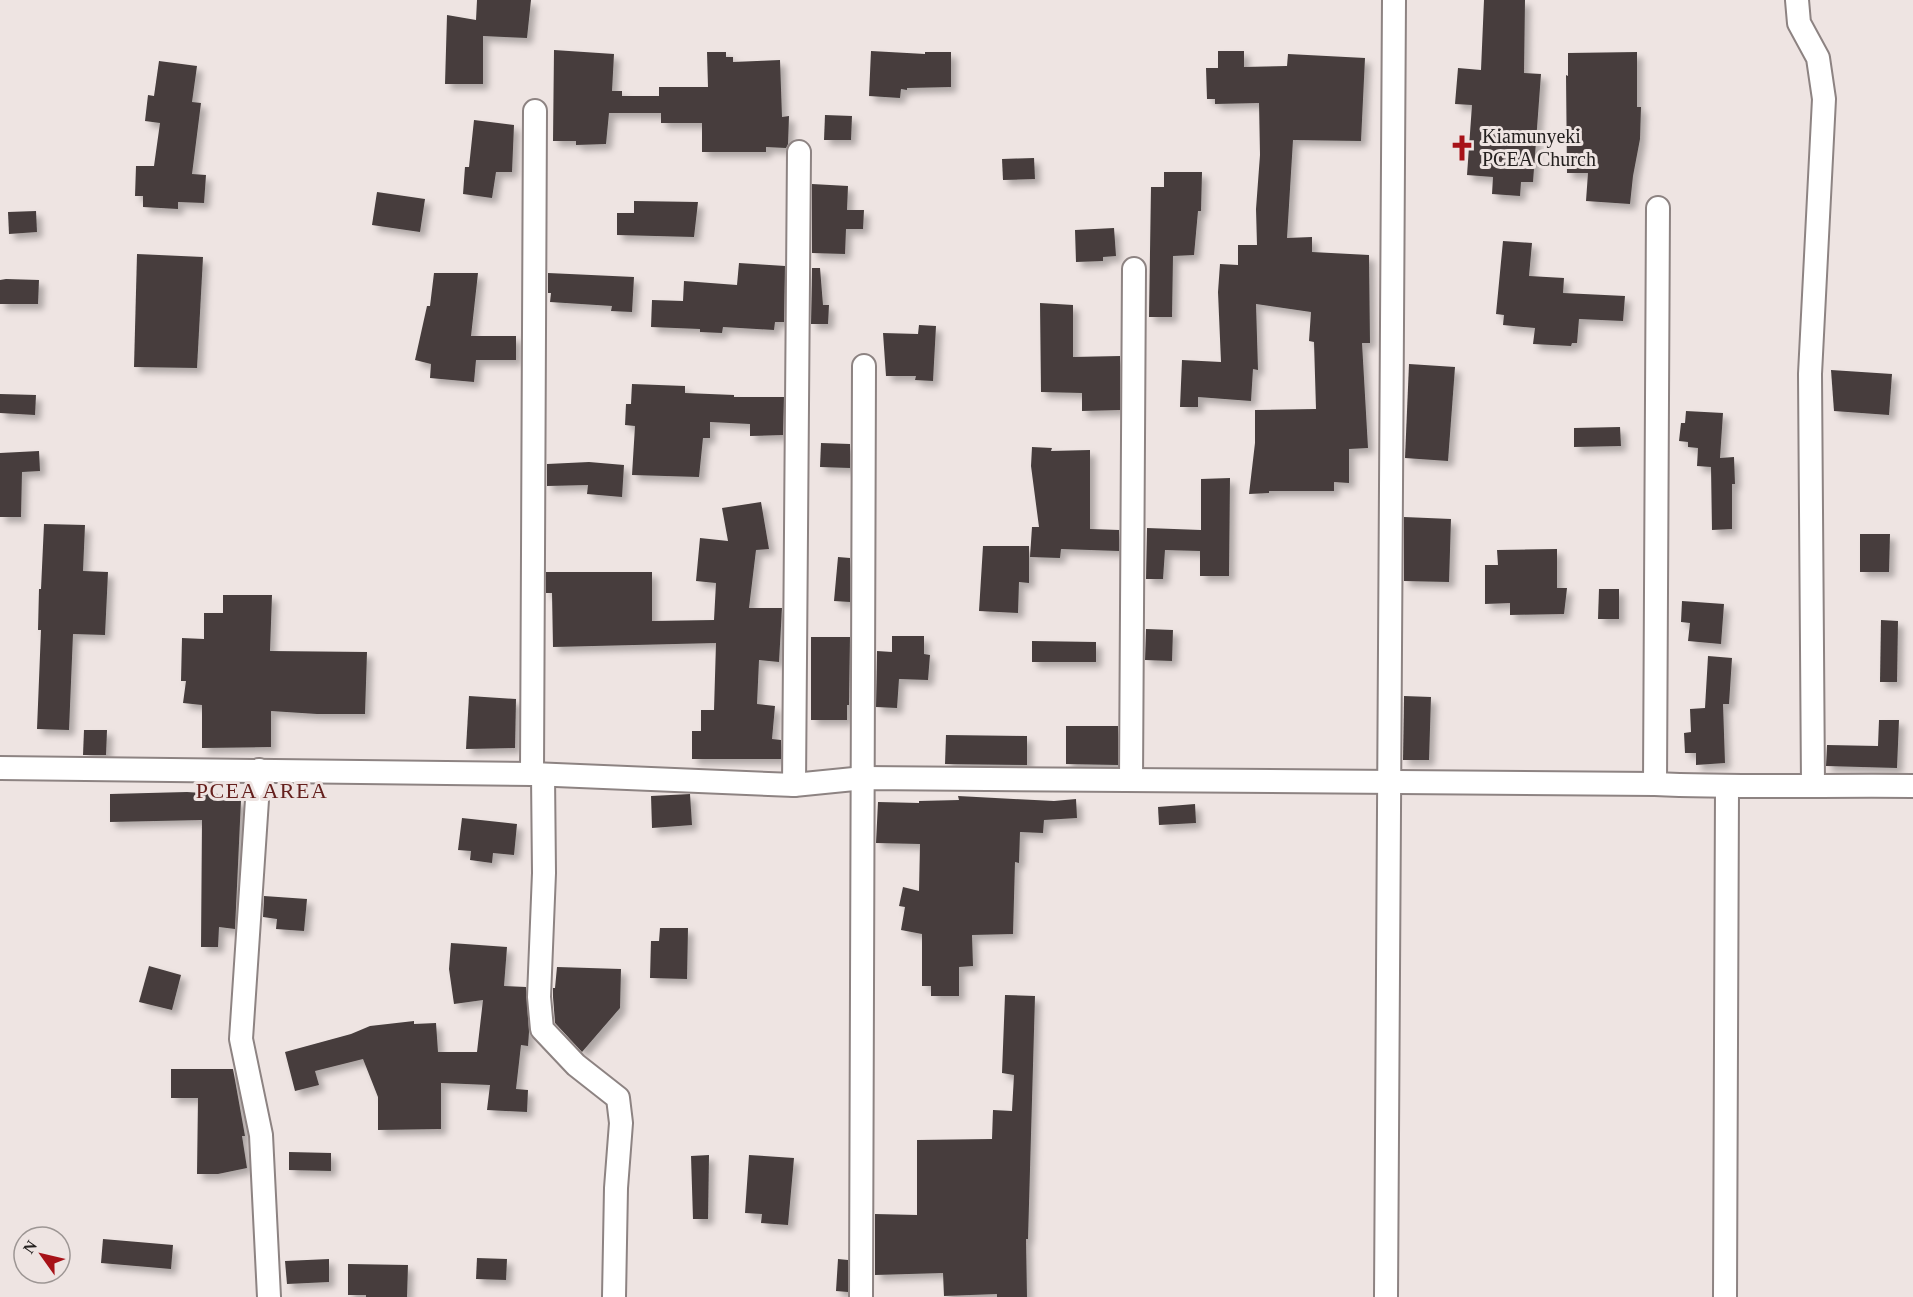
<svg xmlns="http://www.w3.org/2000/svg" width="1913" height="1297" font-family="'Times New Roman',serif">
<defs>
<filter id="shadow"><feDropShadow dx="5.5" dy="5.5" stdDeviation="3" flood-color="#0004"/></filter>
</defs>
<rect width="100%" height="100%" fill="#eee4e2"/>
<!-- building -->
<g fill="#463e3d" filter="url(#shadow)">
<path d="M 477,0 L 531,0 L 527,38 L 483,36 L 483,84 L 445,84 L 447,15 L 476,20 Z"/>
<path d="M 1484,0 L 1525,0 L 1524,73 L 1541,74 L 1533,182 L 1521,182 L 1520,196 L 1492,194 L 1493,177 L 1467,175 L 1472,105 L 1455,104 L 1458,68 L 1481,70 Z"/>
<path d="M 554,50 L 614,54 L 612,91 L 622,91 L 622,96 L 659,96 L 659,87 L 708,87 L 707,52 L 726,52 L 726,57 L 733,57 L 733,62 L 780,60 L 782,117 L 789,116 L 788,144 L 786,148 L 766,147 L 766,152 L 702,152 L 702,123 L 661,123 L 661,113 L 609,113 L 606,144 L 576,145 L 576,141 L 553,141 Z"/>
<path d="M 871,51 L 925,54 L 925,52 L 951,52 L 951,87 L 907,88 L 907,90 L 901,89 L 900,98 L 869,96 Z"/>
<path d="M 1218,51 L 1244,51 L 1244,67 L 1287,66 L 1288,54 L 1365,58 L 1361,141 L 1293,140 L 1287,238 L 1312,237 L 1312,252 L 1369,255 L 1370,343 L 1362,343 L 1368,448 L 1349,449 L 1349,483 L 1334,482 L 1334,491 L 1269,491 L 1269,493 L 1249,494 L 1255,443 L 1255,410 L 1316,409 L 1314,342 L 1309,341 L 1311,312 L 1256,304 L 1258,370 L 1253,369 L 1251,401 L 1198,397 L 1198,407 L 1180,407 L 1182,360 L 1221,362 L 1218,292 L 1220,264 L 1238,265 L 1238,245 L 1257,245 L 1256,209 L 1260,155 L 1259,103 L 1215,104 L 1215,99 L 1207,99 L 1206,68 L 1218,68 Z"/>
<path d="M 1637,52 L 1637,107 L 1641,107 L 1640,139 L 1633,176 L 1630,204 L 1586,201 L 1588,173 L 1567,173 L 1566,75 L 1568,76 L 1568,53 Z"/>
<path d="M 159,61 L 197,66 L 192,102 L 201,103 L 192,174 L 206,175 L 204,203 L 178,202 L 178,209 L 143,207 L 143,196 L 135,196 L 136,166 L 154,166 L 160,123 L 145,121 L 148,95 L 154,96 Z"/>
<path d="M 825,115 L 852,116 L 851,140 L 824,140 Z"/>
<path d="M 474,120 L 514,125 L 512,172 L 496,172 L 492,198 L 463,194 L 465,167 L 469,167 Z"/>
<path d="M 1034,158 L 1035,179 L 1003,180 L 1002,159 Z"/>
<path d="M 1164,172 L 1202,172 L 1201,211 L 1198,211 L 1194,255 L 1173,256 L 1172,317 L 1149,317 L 1151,187 L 1164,187 Z"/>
<path d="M 812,184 L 848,186 L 847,210 L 864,210 L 863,229 L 846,229 L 845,254 L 812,253 Z"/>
<path d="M 377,192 L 425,199 L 420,232 L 372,225 Z"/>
<path d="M 634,201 L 698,202 L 694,237 L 617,235 L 617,213 L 634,213 Z"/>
<path d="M 36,211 L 37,232 L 9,234 L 8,212 Z"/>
<path d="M 1114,228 L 1116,256 L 1103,257 L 1103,261 L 1076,262 L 1075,230 Z"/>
<path d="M 1503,241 L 1532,243 L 1529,276 L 1564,278 L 1563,293 L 1625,296 L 1623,321 L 1579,319 L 1577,343 L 1572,343 L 1571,346 L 1533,344 L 1535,328 L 1503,325 L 1504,315 L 1496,314 Z"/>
<path d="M 137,254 L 203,257 L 197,368 L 134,367 Z"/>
<path d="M 739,263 L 785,266 L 784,322 L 775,322 L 774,330 L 723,327 L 722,333 L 700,332 L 700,329 L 651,327 L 652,300 L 683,301 L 684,281 L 737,285 Z"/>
<path d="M 812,268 L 820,268 L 823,305 L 829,305 L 828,324 L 811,324 Z"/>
<path d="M 434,273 L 478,273 L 471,336 L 516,336 L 516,360 L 476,360 L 474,382 L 430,378 L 431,364 L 415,360 L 427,306 L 430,306 Z"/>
<path d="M 548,273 L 634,277 L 632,312 L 611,311 L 612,306 L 550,302 L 551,293 L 548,293 Z"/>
<path d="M 6,279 L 39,280 L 38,304 L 0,304 L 0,280 Z"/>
<path d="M 1040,303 L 1073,305 L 1073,357 L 1120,356 L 1120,410 L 1082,411 L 1082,393 L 1041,392 Z"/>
<path d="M 919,325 L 936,326 L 933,381 L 915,380 L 916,376 L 886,376 L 883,333 L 918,334 Z"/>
<path d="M 1409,364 L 1455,367 L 1448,461 L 1405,458 Z"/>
<path d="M 1831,370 L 1892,374 L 1889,415 L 1834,411 Z"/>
<path d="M 632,384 L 685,386 L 685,393 L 734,395 L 734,397 L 784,397 L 783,435 L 750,436 L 750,424 L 710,422 L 710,438 L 703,438 L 699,477 L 632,475 L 635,426 L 625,425 L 626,404 L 631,404 Z"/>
<path d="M 0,394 L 36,395 L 35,415 L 0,413 Z"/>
<path d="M 1686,411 L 1723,413 L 1720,458 L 1734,457 L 1735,484 L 1732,484 L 1732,529 L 1712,530 L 1711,467 L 1697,466 L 1698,448 L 1688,447 L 1688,442 L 1679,441 L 1681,423 L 1685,423 Z"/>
<path d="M 1620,427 L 1621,446 L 1574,447 L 1574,428 Z"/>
<path d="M 821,443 L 850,444 L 850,468 L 820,467 Z"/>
<path d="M 1032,447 L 1052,448 L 1051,451 L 1090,450 L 1090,529 L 1119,530 L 1119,551 L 1061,549 L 1060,558 L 1030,557 L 1032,527 L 1039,527 L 1031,466 Z"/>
<path d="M 39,451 L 40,471 L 22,472 L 21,517 L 0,517 L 0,453 Z"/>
<path d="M 589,462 L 624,465 L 622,497 L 587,494 L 588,485 L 547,486 L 547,464 Z"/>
<path d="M 1230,478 L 1229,576 L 1200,576 L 1200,551 L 1165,550 L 1163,579 L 1146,579 L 1147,528 L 1201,530 L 1201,479 Z"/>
<path d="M 761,502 L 769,549 L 756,550 L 749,608 L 782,608 L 779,662 L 759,660 L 757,704 L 775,706 L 772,739 L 781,740 L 781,759 L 692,759 L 692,731 L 701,731 L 701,710 L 714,710 L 716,643 L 553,647 L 552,593 L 546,593 L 546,572 L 652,572 L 652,621 L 714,620 L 716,583 L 696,581 L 700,538 L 728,541 L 722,508 Z"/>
<path d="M 1404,517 L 1451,519 L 1449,582 L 1404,581 Z"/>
<path d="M 44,524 L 85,525 L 83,571 L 108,572 L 105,635 L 73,634 L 69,730 L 37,729 L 41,630 L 38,630 L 39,589 L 41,589 Z"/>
<path d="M 1860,534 L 1890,534 L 1889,572 L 1860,572 Z"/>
<path d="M 983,546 L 1029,546 L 1029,583 L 1019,582 L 1018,613 L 979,611 Z"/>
<path d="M 1557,549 L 1557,588 L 1567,588 L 1564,614 L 1510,615 L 1510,603 L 1485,604 L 1485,565 L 1498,565 L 1497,550 Z"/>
<path d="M 838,557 L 850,558 L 850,602 L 834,601 Z"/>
<path d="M 1599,589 L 1619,589 L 1619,619 L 1598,619 Z"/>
<path d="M 223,595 L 272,595 L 270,651 L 367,652 L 365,714 L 317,714 L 271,711 L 271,747 L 202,748 L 202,705 L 183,703 L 186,681 L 181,681 L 182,638 L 204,639 L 204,613 L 223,613 Z"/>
<path d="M 1682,601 L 1724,604 L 1721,644 L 1688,641 L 1690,623 L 1681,622 Z"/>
<path d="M 1881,620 L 1898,621 L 1897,682 L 1880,682 Z"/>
<path d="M 1146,629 L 1173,630 L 1172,661 L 1145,660 Z"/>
<path d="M 892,636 L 924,636 L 924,654 L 930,655 L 928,680 L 899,679 L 897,708 L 876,707 L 877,651 L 892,652 Z"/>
<path d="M 811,637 L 850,637 L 849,705 L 847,705 L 847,720 L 811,720 Z"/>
<path d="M 1032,641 L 1096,642 L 1096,662 L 1032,662 Z"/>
<path d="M 1708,656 L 1732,658 L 1729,704 L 1723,704 L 1725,763 L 1696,765 L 1696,753 L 1685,753 L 1684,733 L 1691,732 L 1690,709 L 1705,708 Z"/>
<path d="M 469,696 L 516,699 L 515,748 L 466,749 Z"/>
<path d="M 1404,696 L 1431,697 L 1429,760 L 1403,760 Z"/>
<path d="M 1879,720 L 1899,720 L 1897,768 L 1826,766 L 1827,745 L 1878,746 Z"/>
<path d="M 1066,726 L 1118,726 L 1118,765 L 1066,764 Z"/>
<path d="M 84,730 L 107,730 L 106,755 L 83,755 Z"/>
<path d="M 946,735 L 1027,736 L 1027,765 L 945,764 Z"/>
<path d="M 187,792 L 218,794 L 218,799 L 241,800 L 235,929 L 219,927 L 218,947 L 201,947 L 202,820 L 110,822 L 110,794 Z"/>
<path d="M 690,794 L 692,825 L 652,828 L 651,796 Z"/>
<path d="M 958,796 L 1054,801 L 1076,799 L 1077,818 L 1044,820 L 1043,833 L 1020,832 L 1019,863 L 1015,862 L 1013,934 L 972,935 L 973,966 L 959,967 L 959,996 L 931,996 L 931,986 L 922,986 L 922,934 L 901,930 L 905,907 L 899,906 L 903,887 L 919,891 L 920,844 L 876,843 L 878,802 L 919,803 L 919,801 L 959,800 Z"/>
<path d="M 1195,804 L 1196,823 L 1159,825 L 1158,807 Z"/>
<path d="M 462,818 L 517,824 L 514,855 L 493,853 L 492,863 L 470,860 L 471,851 L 458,850 Z"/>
<path d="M 264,896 L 307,899 L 304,931 L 276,929 L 277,919 L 263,917 Z"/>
<path d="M 660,928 L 688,928 L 687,979 L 650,978 L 651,941 L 659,941 Z"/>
<path d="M 451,943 L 507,947 L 504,986 L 526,987 L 529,1032 L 528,1046 L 521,1045 L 516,1089 L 528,1090 L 527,1112 L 487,1110 L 490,1085 L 441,1083 L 441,1129 L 378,1130 L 378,1097 L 363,1059 L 315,1071 L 319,1085 L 295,1091 L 285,1052 L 351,1034 L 370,1026 L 414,1021 L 414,1024 L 436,1023 L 438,1052 L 477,1052 L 483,1000 L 454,1004 L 449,969 Z"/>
<path d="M 149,966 L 181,975 L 172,1010 L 139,1002 Z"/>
<path d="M 557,967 L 621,969 L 620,1008 L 582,1052 L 555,1023 L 553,997 L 553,988 L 555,988 Z"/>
<path d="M 1005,995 L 1035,996 L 1028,1239 L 1026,1239 L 1027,1297 L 997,1297 L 997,1294 L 944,1296 L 943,1273 L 875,1275 L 875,1214 L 917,1215 L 917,1140 L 992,1139 L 993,1110 L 1012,1111 L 1014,1075 L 1002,1073 Z"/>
<path d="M 171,1069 L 233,1069 L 245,1136 L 242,1136 L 247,1168 L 218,1174 L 197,1174 L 198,1098 L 171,1098 Z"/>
<path d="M 289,1152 L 331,1153 L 331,1171 L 289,1170 Z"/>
<path d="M 709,1155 L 708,1219 L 693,1219 L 691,1156 Z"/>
<path d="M 749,1155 L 794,1158 L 788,1225 L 761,1223 L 762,1214 L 745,1213 Z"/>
<path d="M 103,1239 L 173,1245 L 171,1269 L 101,1263 Z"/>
<path d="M 477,1258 L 507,1259 L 506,1280 L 476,1279 Z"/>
<path d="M 329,1259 L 329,1282 L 287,1284 L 285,1261 Z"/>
<path d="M 838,1259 L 848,1260 L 848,1292 L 836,1291 Z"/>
<path d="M 348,1264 L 408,1265 L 407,1297 L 366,1297 L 366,1295 L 348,1295 Z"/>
</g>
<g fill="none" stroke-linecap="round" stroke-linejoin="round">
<!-- street casing -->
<g stroke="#8d8382" stroke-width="26">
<g id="street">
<path d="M 1797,0 L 1799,23 L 1818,58 L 1824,99 L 1810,374 L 1813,785"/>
<path d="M 0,768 L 532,774 L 794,785 L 864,778 L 1655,784 C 1741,788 1827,785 1913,786"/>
<path d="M 259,770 L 241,1039 L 261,1135 L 269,1297"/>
<path d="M 532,774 L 535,111"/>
<path d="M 543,775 L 544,873 L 539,997 L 542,1029 L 576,1065 L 618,1098 L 621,1123 L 616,1188 L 614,1297"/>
<path d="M 1131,780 L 1134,269"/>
<path d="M 1655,784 L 1658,208"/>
<path d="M 794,785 L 799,152"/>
<path d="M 861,1297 L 864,366"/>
<path d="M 1386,1297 L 1394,0"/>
<path d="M 1725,1297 L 1727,788"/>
</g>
</g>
<!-- street -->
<use href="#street" stroke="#fff" stroke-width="22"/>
</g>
<!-- icons -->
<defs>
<g id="church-bare" transform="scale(2.07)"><path d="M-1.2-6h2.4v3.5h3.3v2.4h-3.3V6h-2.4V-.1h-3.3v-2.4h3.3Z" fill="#a71218" stroke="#eee4e2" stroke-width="2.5" paint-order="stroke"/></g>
</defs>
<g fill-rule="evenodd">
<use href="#church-bare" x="1462" y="148"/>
</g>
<g text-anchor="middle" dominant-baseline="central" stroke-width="6" stroke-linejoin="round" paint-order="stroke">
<!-- poi labels -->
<g font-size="20" fill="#24201f" stroke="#eee4e2" text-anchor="start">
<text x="1482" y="136">Kiamunyeki<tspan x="1482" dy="23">PCEA Church</tspan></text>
</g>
<!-- quarter labels -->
<g font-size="22" letter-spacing="1.5" fill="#65201d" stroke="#eee4e2">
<text x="262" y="790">PCEA AREA</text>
</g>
</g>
<!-- north arrow -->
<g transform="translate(42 1255) rotate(304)"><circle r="28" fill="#eee4e2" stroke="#9d9694" stroke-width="1.5"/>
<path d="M0-4.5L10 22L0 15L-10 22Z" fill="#a71218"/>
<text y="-9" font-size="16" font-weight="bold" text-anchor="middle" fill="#24201f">N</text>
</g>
</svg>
